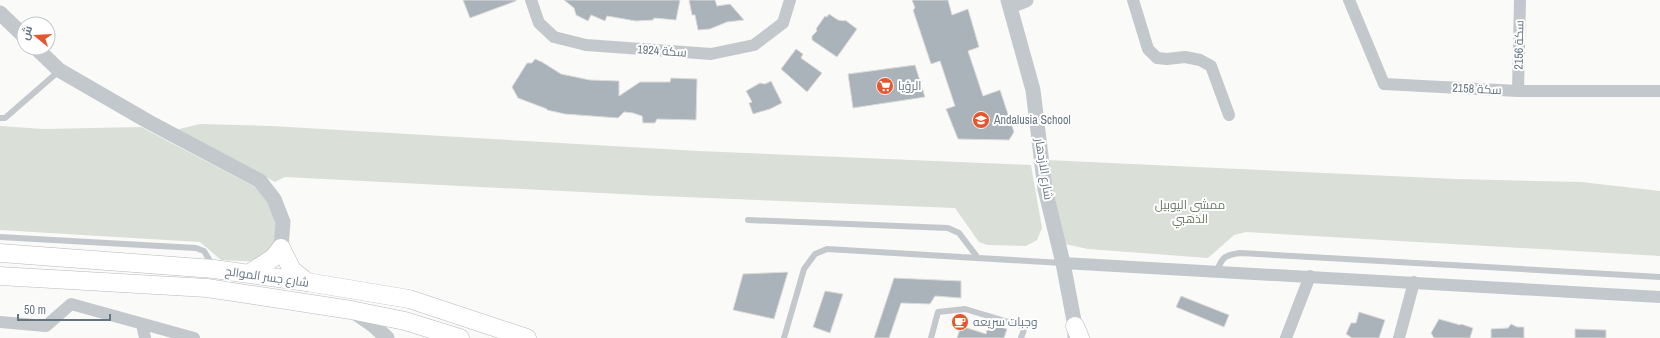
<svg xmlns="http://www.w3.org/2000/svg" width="1660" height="338" font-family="'Archivo Narrow',Cairo,sans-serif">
<rect width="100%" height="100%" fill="#fafaf8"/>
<!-- green -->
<g fill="#dadfd7">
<path d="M 200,124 L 271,126 L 698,151 L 1031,165 L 1042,228 L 1037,240 L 1026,246 L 987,245 L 979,242 L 955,208 L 660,196 L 285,177 L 275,182 L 175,130 Z"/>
<path d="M 0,126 L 44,129 L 141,127 L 257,188 L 270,198 L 279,230 L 272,249 L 261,262 L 221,260 L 200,242 L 0,230 Z"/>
<path d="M 1046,160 L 1456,179 L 1581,182 L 1660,191 L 1660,256 L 1246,232 L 1234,235 L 1208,258 L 1088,249 L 1065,244 Z"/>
</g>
<!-- building -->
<g fill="#aab3b9" stroke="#dcdcda">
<path d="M 463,0 L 516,0 L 516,1 L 470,18 Z"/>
<path d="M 564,0 L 680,0 L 676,20 L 654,18 L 653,20 L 636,21 L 607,16 L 605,21 L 591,15 L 588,21 L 576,15 L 574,8 Z"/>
<path d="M 689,0 L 715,0 L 717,6 L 730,4 L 744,20 L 727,22 L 710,29 L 698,30 L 695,15 L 692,15 Z"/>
<path d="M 912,0 L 948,0 L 952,15 L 968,9 L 979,47 L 968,51 L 983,96 L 1000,90 L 1014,132 L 1009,140 L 958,139 L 946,109 L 955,106 L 940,61 L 931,64 L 913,10 L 915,8 Z"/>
<path d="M 829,14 L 838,20 L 844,21 L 845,20 L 857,29 L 837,57 L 812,40 L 812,36 L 817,31 L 816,29 L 825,16 L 827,17 Z"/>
<path d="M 796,49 L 803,54 L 801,58 L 822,73 L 807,92 L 781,69 Z"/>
<path d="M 535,59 L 542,62 L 561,74 L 590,80 L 619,81 L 619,96 L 640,82 L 670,82 L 671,78 L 697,79 L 696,120 L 657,119 L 655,123 L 643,123 L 642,116 L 633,113 L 624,112 L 618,118 L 565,114 L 547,110 L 547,109 L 518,98 L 512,87 L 527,63 L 532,63 Z"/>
<path d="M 915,65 L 925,97 L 853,108 L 848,74 Z"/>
<path d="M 771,81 L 782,103 L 770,109 L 753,114 L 749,103 L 752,102 L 746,91 L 760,83 L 765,84 Z"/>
<path d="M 788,272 L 774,319 L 733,310 L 743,274 Z"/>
<path d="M 894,278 L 961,281 L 961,298 L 935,296 L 930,304 L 901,303 L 889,338 L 874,338 Z"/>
<path d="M 825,291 L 843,294 L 830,333 L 813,327 Z"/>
<path d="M 1181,296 L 1229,315 L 1224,327 L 1176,307 Z"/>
<path d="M 1359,312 L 1385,320 L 1379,338 L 1352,338 L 1346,334 L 1351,323 L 1356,323 Z"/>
<path d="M 1439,319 L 1460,325 L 1461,324 L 1473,328 L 1470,338 L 1434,338 L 1431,333 Z"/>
<path d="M 989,323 L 1007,329 L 1004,338 L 957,338 L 961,326 L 986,334 Z"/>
<path d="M 1511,324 L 1517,327 L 1524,327 L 1524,338 L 1491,338 L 1491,329 L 1508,328 Z"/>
<path d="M 1575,329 L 1606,330 L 1606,338 L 1575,338 Z"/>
</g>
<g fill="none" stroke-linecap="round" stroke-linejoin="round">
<!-- primary casing -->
<g stroke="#b5babe" stroke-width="19">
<g id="primary">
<path d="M 0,253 L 214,269 L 307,282 L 409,299 L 527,338"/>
<path d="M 250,273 L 273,258 L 281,248 L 292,270 L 307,282"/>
<path d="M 0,276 L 207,288 L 351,310 L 405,321 L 460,338"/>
<path d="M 1075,326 L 1080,338"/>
</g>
</g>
<!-- service -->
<g stroke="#c3c8cc" stroke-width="6">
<path d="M 0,118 L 5,118 L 59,71"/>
<path d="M 748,220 L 948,228 L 959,233 L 978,258"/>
<path d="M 0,237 L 196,248 L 204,251 L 213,266"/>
<path d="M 1217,271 C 1222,257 1225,255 1240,253 L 1660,277"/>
<path d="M 784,338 L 804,269 L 815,254 L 827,249 L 1062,263"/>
<path d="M 931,338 L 938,312 L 965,309 L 1025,327 L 1021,338"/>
</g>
<!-- minor -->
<g stroke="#c3c8cc" stroke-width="12">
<path d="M 531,0 L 539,23 L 554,37 L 586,45 L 711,54 L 754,45 L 783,23 L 790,0"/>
<path d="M 1133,0 L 1148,49 L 1157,58 L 1167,59 L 1185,57 L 1200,60 L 1211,66 L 1229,115"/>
<path d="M 1349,0 L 1384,84 L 1518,91 L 1660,91"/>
<path d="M 1518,91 L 1520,0"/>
<path d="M 1063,263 L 1660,297"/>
<path d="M 0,322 L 46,326 L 71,304 L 194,338"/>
<path d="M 142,324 L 145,338"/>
<path d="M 1286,338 L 1310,276"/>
<path d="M 1399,338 L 1414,282"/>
</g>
<!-- tertiary -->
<g stroke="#c3c8cc" stroke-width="15">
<path d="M 1008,0 L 1033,90 L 1045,189 L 1063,263 L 1075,326 L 1075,338"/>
<path d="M 1011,6 L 1026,0"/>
<path d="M 0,13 L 24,36"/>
<path d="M 36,48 L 59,70 L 149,122 L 260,181 L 274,199 L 283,222 L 281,248"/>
<path d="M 354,312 L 373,325 L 387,338"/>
</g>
<!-- primary -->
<use href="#primary" stroke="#fff" stroke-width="18"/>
</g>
<!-- icons -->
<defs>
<g id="supermarket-disc" transform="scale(0.9)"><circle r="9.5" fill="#e4572e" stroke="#fff"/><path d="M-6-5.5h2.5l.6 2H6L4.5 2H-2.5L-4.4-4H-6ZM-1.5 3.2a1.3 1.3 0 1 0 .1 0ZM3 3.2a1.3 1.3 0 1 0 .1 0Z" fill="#fff"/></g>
<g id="school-disc" transform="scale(0.9)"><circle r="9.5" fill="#e4572e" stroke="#fff"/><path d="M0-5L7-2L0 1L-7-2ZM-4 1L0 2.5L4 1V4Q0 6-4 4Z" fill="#fff"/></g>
<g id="cafe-disc" transform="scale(0.9)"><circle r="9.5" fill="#e4572e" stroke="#fff"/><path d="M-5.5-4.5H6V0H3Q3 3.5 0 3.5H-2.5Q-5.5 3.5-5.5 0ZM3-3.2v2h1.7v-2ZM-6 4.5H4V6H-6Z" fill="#fff"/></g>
</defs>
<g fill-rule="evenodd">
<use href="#supermarket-disc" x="885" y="86"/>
<use href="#school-disc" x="981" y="120"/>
<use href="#cafe-disc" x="960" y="322"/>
</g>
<g text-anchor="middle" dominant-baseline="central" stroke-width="4" stroke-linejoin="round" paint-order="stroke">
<!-- street labels -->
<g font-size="12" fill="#657683" stroke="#fff">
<text transform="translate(1519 45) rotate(-89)">سكة 2156</text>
<text transform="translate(662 51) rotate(4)">سكة 1924</text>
<text transform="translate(1477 89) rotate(3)">سكة 2158</text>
<text transform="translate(1044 169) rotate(81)">شارع الازدهار</text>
<text transform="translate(267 277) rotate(8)">شارع جسر الموالح</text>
</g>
<!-- poi labels -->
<g font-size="12" fill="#657683" stroke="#fff" text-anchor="start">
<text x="898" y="86">الرؤيا</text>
<text x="994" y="120">Andalusia School</text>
<text x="973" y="322">وجبات سريعه</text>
</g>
<!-- park labels -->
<g font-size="12" fill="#687a64" stroke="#fff">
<text x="1190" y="205">ممشى اليوبيل<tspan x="1190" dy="14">الذهبي</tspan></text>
</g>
</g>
<!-- north arrow -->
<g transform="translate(36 36) rotate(288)"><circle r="19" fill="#ffffff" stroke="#c1c8cd"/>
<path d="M0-3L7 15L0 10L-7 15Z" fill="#e4572e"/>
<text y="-6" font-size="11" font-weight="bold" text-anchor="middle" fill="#657683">ش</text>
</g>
<!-- scale -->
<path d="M18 314v6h92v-6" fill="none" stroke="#657683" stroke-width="2"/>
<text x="24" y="314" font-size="12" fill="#657683" stroke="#ffffff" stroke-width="3" paint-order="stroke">50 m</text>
</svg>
